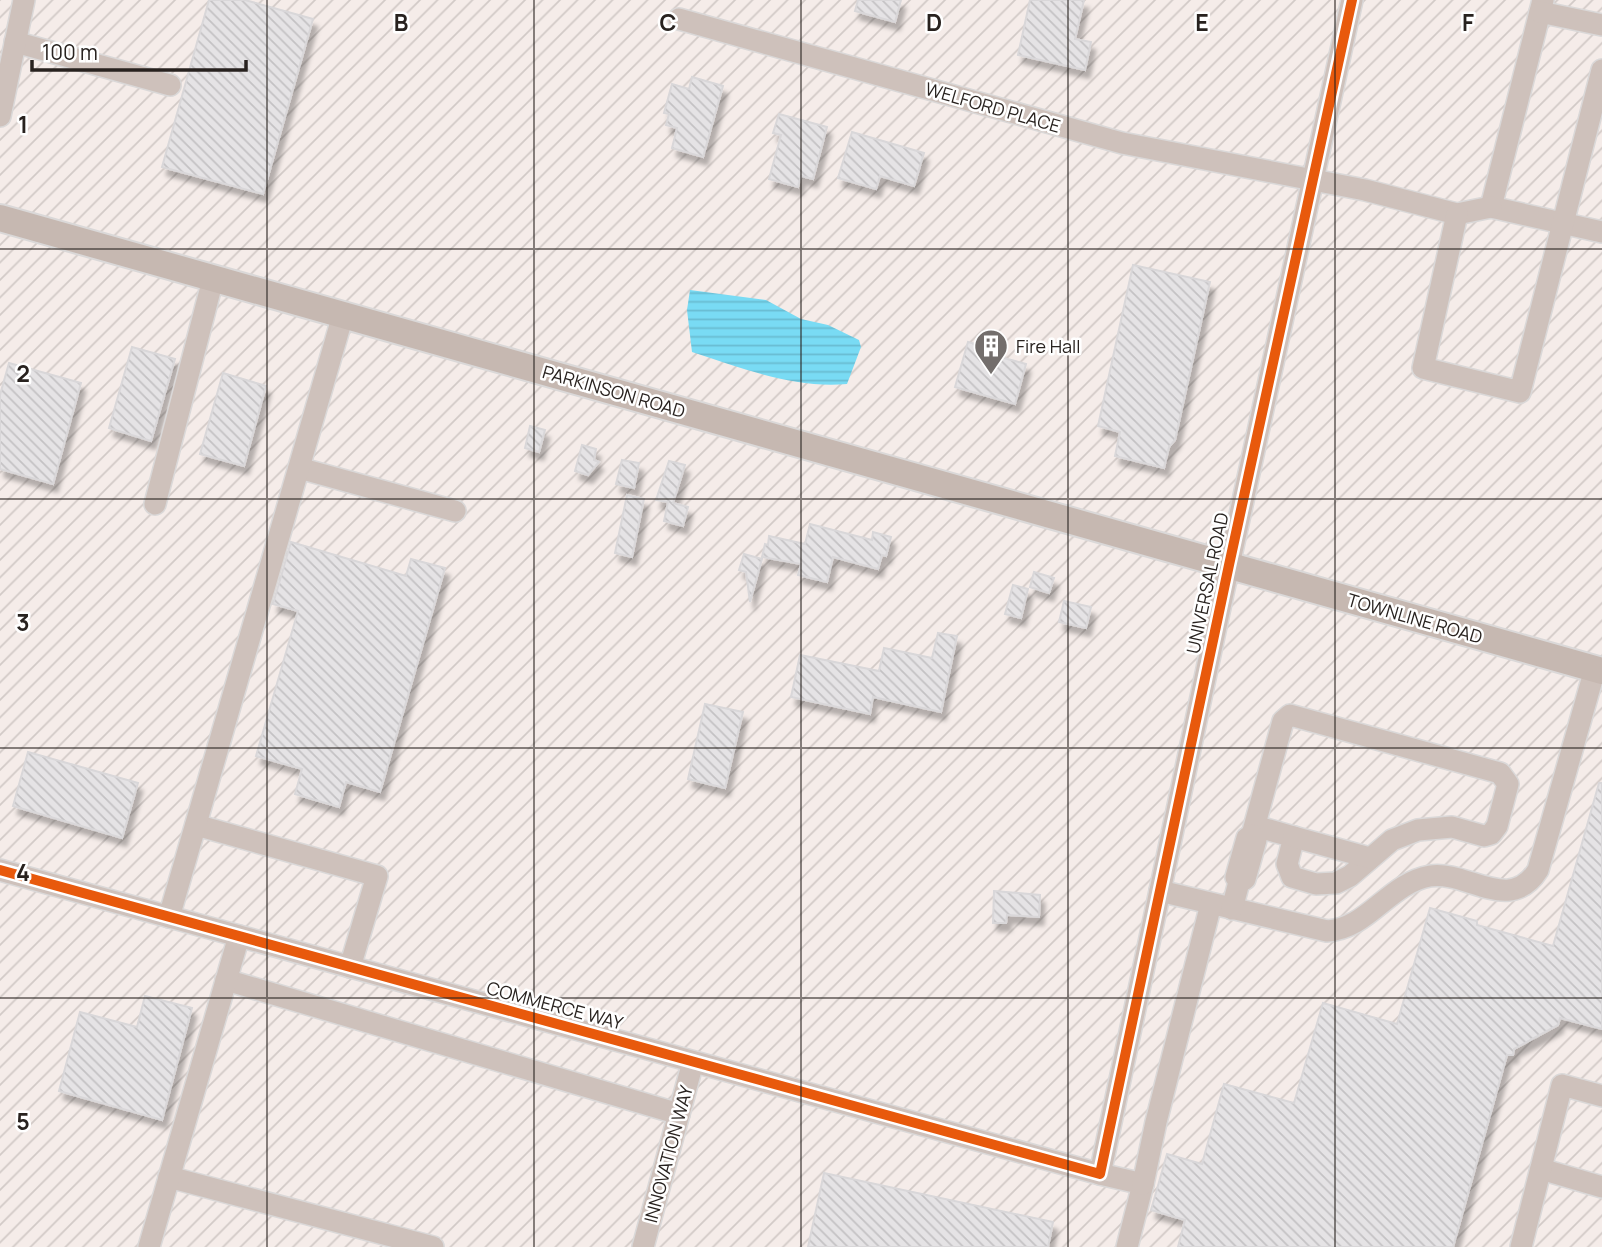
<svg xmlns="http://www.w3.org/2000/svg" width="1602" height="1247" font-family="Manrope,sans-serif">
<defs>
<pattern id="industrial-furrows" width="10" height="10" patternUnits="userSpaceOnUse" patternTransform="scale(1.75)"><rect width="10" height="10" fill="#f5ece9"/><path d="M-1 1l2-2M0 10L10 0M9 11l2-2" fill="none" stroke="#d2cac7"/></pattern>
<pattern id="water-rules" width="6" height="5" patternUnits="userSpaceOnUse" patternTransform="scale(1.75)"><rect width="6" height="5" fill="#79dbf4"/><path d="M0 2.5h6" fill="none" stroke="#69bcd1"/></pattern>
<pattern id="building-back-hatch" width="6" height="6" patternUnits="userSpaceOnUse" patternTransform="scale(1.75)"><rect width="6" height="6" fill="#e5e3e5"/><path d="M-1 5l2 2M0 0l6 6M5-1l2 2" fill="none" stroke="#c4c2c4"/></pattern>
<filter id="shadow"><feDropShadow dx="4.5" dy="8" stdDeviation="2" flood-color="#0004"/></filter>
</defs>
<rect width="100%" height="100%" fill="#fdfbfa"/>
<!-- industrial -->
<rect fill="url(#industrial-furrows)" x="0" y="0" width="1602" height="1247"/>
<!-- water -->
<path fill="url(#water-rules)" d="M 690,290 L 766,300 L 801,319 L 828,325 L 859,340 L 861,347 L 847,384 C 795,389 741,368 692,352 L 687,310 Z"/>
<!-- building -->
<g fill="url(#building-back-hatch)" stroke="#d9d7d9" stroke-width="2" filter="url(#shadow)">
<path d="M 209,0 L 245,0 L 313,19 L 263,194 L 162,167 Z"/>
<path d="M 858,0 L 901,0 L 895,22 L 855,11 Z"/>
<path d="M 1030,0 L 1084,0 L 1075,39 L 1091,42 L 1085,70 L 1018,55 Z"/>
<path d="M 692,77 L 723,86 L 703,157 L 672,148 L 677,128 L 666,125 L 669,114 L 664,113 L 672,84 L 689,89 Z"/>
<path d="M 779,114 L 827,127 L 813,179 L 801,176 L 798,187 L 769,179 L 781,135 L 773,133 Z"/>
<path d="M 852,132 L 924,153 L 914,186 L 880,176 L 876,189 L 838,178 Z"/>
<path d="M 1133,265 L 1210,282 L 1175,440 L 1169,447 L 1164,468 L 1115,456 L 1120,432 L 1098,426 Z"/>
<path d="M 968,342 L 1001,351 L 1000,357 L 1026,364 L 1015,404 L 955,387 Z"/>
<path d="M 132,347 L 175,359 L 151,441 L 109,428 Z"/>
<path d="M 9,363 L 81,383 L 53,484 L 0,469 L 0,395 Z"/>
<path d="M 223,373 L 266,386 L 244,466 L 200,454 Z"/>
<path d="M 530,426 L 545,430 L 539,452 L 525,448 Z"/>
<path d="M 582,445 L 596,449 L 594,460 L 599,462 L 588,475 L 575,471 Z"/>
<path d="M 622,460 L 639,463 L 634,488 L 616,484 Z"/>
<path d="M 669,461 L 685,465 L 673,503 L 688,507 L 683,526 L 664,521 L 668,502 L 656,500 Z"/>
<path d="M 627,495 L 644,499 L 632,557 L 615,553 Z"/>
<path d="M 810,524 L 872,540 L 873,532 L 891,537 L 886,556 L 882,555 L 878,569 L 833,557 L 827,582 L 798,575 L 801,564 L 762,557 L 765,544 L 768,545 L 769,536 L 805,544 Z"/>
<path d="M 291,542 L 406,576 L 411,559 L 445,568 L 380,792 L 346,782 L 339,807 L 295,794 L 302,769 L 256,756 L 298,611 L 273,604 Z"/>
<path d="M 744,554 L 762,559 L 750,602 L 746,572 L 739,570 Z"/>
<path d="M 1034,572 L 1054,578 L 1049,593 L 1030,587 Z"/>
<path d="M 1013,585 L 1028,589 L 1021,618 L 1005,614 Z"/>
<path d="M 1064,601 L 1091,607 L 1086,628 L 1059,622 Z"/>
<path d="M 938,633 L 957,636 L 941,712 L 873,697 L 870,714 L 791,697 L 800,655 L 879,671 L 884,648 L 932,658 Z"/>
<path d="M 705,704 L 743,712 L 725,788 L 688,779 Z"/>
<path d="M 28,752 L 138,783 L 122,838 L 13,806 Z"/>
<path d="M 1599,783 L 1602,783 L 1602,1029 L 1560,1018 L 1558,1025 L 1514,1049 L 1513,1055 L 1507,1055 L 1453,1247 L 1178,1247 L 1185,1220 L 1151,1210 L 1167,1154 L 1202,1164 L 1224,1084 L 1294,1103 L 1323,1003 L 1397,1024 L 1430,908 L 1477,921 L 1477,925 L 1553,946 Z"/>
<path d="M 994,891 L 1040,895 L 1039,917 L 1007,915 L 1006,923 L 993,923 Z"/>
<path d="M 145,996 L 192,1008 L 162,1120 L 59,1091 L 80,1012 L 137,1027 Z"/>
<path d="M 824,1173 L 1053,1222 L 1048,1247 L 808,1247 Z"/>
</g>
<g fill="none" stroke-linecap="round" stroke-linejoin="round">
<!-- minor casing -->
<g stroke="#dad8d8" stroke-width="24">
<g id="minor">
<path d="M 1543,0 L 1491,207 L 1602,232"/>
<path d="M 1540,12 L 1602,25"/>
<path d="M 679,19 L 1122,143 L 1365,190 L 1457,214 L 1491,207"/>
<path d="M 15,42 L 170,85"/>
<path d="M 0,116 L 24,0"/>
<path d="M 1457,214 L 1423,368 L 1520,392 L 1602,70"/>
<path d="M 299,468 L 455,511"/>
<path d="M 155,504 L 213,279"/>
<path d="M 196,825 L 377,876 L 350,967"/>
<path d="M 1252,835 L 1283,721 L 1290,715 L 1500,773 L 1508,784 L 1497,826 L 1491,834 L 1484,836 L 1452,827 L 1418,830 L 1392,840 L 1350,876 L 1336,883 L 1316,884 L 1292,877 L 1287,864 L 1294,837 L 1255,826"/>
<path d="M 1294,837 L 1370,858"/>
<path d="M 0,870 L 1100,1174 L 1143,1184 L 1127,1247"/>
<path d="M 1160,891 L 1327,931 C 1368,929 1389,883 1430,876 C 1467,870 1510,915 1538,870 L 1595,669"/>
<path d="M 1232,909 L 1239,882 L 1236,877 L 1247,838 L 1252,835 L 1256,840 L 1245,879 L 1239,882"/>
<path d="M 169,917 L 343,315"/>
<path d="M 226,980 L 679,1114"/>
<path d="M 1541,1169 L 1602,1187"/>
<path d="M 1100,1174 L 1229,565 L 1352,0"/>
<path d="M 169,1177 L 433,1247"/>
<path d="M 1143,1184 L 1156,1122 L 1211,904"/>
<path d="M 149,1247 L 239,936"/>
<path d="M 643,1247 L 693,1062"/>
<path d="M 1521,1247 L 1562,1085 L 1602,1096"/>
</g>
</g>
<!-- major casing -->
<g stroke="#dad8d8" stroke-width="30">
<path id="major" d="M 0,218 L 1602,671"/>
</g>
<!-- minor -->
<use href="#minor" stroke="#cec1bb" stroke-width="21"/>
<!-- major -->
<use href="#major" stroke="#c6b8b1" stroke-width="26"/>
<!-- cycleway casing -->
<g stroke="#fff" stroke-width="15">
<path id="cycleway" d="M 0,870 L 1100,1174 L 1229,565 L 1352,0"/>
</g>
<!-- cycleway -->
<use href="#cycleway" stroke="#e8590c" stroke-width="10"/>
</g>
<!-- grid -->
<path fill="none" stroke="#28221f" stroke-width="2" stroke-opacity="0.55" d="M 267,0 L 267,1247M 534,0 L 534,1247M 801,0 L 801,1247M 1068,0 L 1068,1247M 1335,0 L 1335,1247M 0,249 L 1602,249M 0,499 L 1602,499M 0,748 L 1602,748M 0,998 L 1602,998"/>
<!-- icons -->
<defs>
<g id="building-pin" transform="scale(1.75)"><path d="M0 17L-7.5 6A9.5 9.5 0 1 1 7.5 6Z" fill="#736e6c" stroke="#fff"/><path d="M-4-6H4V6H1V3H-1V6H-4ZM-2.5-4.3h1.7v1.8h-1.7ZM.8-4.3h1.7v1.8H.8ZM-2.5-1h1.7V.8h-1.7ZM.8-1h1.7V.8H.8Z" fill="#fff"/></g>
</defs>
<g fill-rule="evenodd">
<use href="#building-pin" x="991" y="346"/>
</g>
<g text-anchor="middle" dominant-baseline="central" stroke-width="5" stroke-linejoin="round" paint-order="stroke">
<!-- street labels -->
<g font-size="18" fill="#28221f" stroke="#fff">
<text transform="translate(993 107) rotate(16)">WELFORD PLACE</text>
<text transform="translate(614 391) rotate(16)">PARKINSON ROAD</text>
<text transform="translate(1207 583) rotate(-78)">UNIVERSAL ROAD</text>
<text transform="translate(1415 618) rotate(16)">TOWNLINE ROAD</text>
<text transform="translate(555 1005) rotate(15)">COMMERCE WAY</text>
<text transform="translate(668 1154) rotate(-75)">INNOVATION WAY</text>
</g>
<!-- poi labels -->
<g font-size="18" fill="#28221f" stroke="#fff" text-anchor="start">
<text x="1016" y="346">Fire Hall</text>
</g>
</g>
<g font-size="23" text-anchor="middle" font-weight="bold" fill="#28221f" stroke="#fff" stroke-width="5" stroke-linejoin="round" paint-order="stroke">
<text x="401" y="31">B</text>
<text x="668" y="31">C</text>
<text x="934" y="31">D</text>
<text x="1202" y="31">E</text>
<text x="1468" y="31">F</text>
<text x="23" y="133">1</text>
<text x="23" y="382">2</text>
<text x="23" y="631">3</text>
<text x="23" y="881">4</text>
<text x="23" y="1130">5</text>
</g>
<!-- scale -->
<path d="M32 60v10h214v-10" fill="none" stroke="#28221f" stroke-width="3.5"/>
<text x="42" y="60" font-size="21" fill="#28221f" stroke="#ffffff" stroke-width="5" paint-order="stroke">100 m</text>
</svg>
